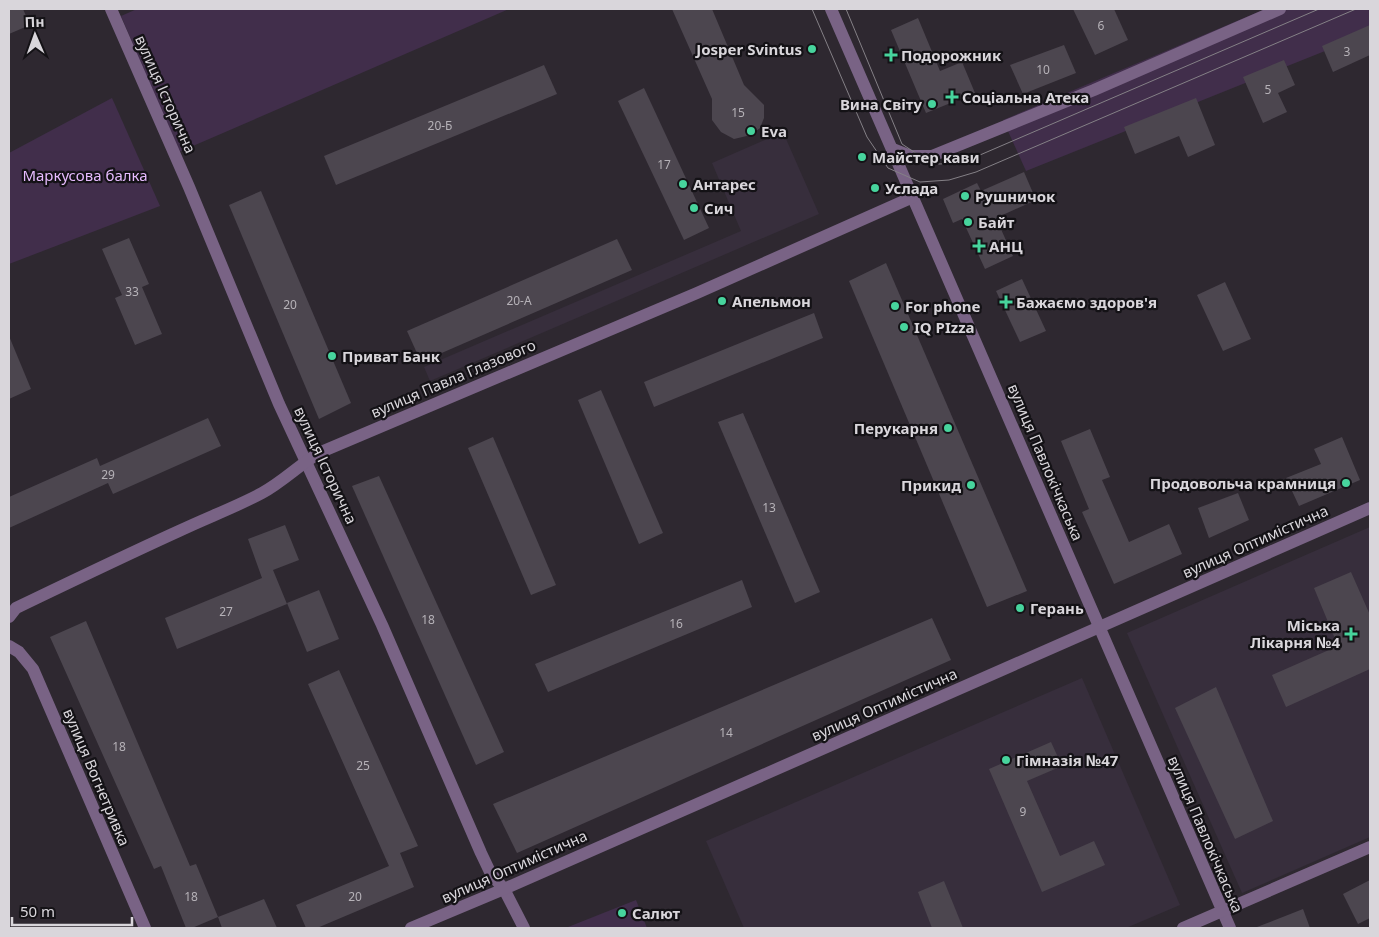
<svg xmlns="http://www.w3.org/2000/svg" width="1379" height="937" font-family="'Noto Sans',sans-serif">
<rect width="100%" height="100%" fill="#2e2830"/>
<!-- built -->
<g fill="#372e3c">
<path d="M 783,132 L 819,214 L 430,381 L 424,367 L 741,231 L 712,163 Z"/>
<path d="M 1370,527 L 1370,837 L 1242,893 L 1127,633 Z"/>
<path d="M 1082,678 L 1180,905 L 1126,928 L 744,928 L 706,841 Z"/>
</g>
<!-- green -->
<g fill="#412e4b">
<path d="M 137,9 L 509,9 L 179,152 L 121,16 Z"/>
<path d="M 1265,9 L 1370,9 L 1370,33 L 1026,171 L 1003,120 Z"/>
<path d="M 112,98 L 160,206 L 9,264 L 9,153 Z"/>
<path d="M 636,900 L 647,928 L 569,928 L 568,927 Z"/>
</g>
<!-- building -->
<g fill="#4c464f">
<path d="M 9,9 L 23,9 L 30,25 L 9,34 Z"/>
<path d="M 672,9 L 712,9 L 744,85 L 764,105 L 764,118 L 760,128 L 751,135 L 734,139 L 721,132 L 712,120 L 712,99 Z"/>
<path d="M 1073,9 L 1114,9 L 1128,40 L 1095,55 Z"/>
<path d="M 918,18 L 940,71 L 962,62 L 975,93 L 926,113 L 891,30 Z"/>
<path d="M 1370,25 L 1370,55 L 1333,72 L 1322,46 Z"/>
<path d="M 1064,45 L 1076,73 L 1023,94 L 1010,65 Z"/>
<path d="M 1284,60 L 1295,85 L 1278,93 L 1287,112 L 1263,123 L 1243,77 Z"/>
<path d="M 544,65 L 557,94 L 336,185 L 324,156 Z"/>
<path d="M 644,88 L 709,228 L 684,240 L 618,101 Z"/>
<path d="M 1196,98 L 1215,145 L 1188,157 L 1179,136 L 1135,154 L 1124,127 Z"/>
<path d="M 1024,172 L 1036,200 L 996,218 L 1013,256 L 985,269 L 962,219 L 953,223 L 943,199 L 977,183 L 981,191 Z"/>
<path d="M 261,191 L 351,403 L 319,419 L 229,205 Z"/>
<path d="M 129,238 L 149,284 L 142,287 L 162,334 L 135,345 L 115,298 L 122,295 L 102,249 Z"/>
<path d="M 617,239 L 632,270 L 421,362 L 407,331 Z"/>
<path d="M 886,263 L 1027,591 L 987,607 L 849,281 Z"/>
<path d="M 1022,279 L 1046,331 L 1020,342 L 996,291 Z"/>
<path d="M 1225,282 L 1251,339 L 1223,351 L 1197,295 Z"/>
<path d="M 814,313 L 823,338 L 654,407 L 644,382 Z"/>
<path d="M 9,336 L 31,389 L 9,399 Z"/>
<path d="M 601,390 L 663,533 L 639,544 L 578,400 Z"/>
<path d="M 743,413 L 820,592 L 795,603 L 718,422 Z"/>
<path d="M 208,418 L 221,446 L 113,494 L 108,483 L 9,528 L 9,497 L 97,458 L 100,466 Z"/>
<path d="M 1090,429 L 1110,477 L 1102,480 L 1129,542 L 1169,524 L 1182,554 L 1114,584 L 1082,512 L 1089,509 L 1061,441 Z"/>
<path d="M 493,437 L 556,585 L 531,595 L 468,448 Z"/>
<path d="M 1342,437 L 1360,480 L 1299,506 L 1286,478 L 1321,464 L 1314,449 Z"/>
<path d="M 379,476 L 504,752 L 476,765 L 352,486 Z"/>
<path d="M 1238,493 L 1249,520 L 1209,538 L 1198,508 Z"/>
<path d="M 285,525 L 299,560 L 273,570 L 287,604 L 177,649 L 165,618 L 262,578 L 248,539 Z"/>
<path d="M 1351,572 L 1370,615 L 1370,669 L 1286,707 L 1272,675 L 1338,646 L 1314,588 Z"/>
<path d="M 742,580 L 752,607 L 548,692 L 535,664 Z"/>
<path d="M 319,590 L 339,639 L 307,652 L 287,603 Z"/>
<path d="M 932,618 L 951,660 L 517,853 L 493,804 Z"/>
<path d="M 86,621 L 190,866 L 196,864 L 218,917 L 192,928 L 186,928 L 161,866 L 154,869 L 50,637 Z"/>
<path d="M 339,670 L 418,846 L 400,853 L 414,887 L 317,928 L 306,928 L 296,905 L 389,866 L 308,684 Z"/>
<path d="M 1216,687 L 1273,821 L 1235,839 L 1175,708 Z"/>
<path d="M 1051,742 L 1062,766 L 1027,781 L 1060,856 L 1094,841 L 1105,865 L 1042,892 L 989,769 Z"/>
<path d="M 1370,880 L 1370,918 L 1358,924 L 1343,894 Z"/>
<path d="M 944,881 L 963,928 L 932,928 L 918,892 Z"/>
<path d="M 264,899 L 277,928 L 222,928 L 218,917 Z"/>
<path d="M 1303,909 L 1310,928 L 1257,928 L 1257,927 Z"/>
</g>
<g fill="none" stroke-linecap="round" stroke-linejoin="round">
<!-- minor -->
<g stroke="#796385" stroke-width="12">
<path d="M 111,9 L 189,187 L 279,404 L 382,625 L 481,853 L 491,874 L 504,889 L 524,928"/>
<path d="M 831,9 L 1230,928"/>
<path d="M 893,149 L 911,156 L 932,156 L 1094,90 L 1280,9"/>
<path d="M 9,617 L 16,608 C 70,582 124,556 179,531 C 206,518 236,507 262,493 C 284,481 301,463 321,452 L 697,293 L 913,197"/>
<path d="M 9,646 L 19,652 L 33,669 L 145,928"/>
<path d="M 411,928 L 504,889 L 1370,508"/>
<path d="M 1183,928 L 1370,847"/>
</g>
<!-- tram -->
<g stroke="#848086" stroke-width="1">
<path d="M 812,9 L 867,137 L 888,168 L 920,182 L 949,180 L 976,172 L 1356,9"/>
<path d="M 846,9 L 902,144 L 926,160 L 939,164 L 956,163 L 973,158 L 1319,9"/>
</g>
</g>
<!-- markers -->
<g fill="#47d49d" stroke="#141216" stroke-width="2">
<circle cx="812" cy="49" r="5"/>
<path d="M888.5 47.5h5v5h5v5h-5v5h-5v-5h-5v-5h5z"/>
<path d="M949.5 89.5h5v5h5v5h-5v5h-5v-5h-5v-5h5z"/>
<circle cx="932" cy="104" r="5"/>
<circle cx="751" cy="131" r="5"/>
<circle cx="862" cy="157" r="5"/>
<circle cx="683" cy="184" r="5"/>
<circle cx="875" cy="188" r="5"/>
<circle cx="965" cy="196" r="5"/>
<circle cx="694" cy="208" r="5"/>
<circle cx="968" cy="222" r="5"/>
<path d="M976.5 238.5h5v5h5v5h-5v5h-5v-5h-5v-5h5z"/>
<circle cx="722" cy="301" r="5"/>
<path d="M1003.5 294.5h5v5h5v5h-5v5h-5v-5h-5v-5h5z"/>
<circle cx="895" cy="306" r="5"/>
<circle cx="904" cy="327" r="5"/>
<circle cx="332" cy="356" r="5"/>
<circle cx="948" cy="428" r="5"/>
<circle cx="1346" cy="483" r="5"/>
<circle cx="971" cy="485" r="5"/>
<circle cx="1020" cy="608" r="5"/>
<path d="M1348.5 626.5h5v5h5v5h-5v5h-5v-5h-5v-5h5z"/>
<circle cx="1006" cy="760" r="5"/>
<circle cx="622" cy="913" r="5"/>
</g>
<g text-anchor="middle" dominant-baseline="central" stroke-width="4.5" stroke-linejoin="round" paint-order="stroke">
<!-- number labels -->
<g font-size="12" fill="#b6b2b8">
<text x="1101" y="25">6</text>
<text x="1347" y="51">3</text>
<text x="1043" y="69">10</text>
<text x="1268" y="89">5</text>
<text x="738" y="112">15</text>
<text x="440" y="125">20-Б</text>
<text x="664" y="164">17</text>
<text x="132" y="291">33</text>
<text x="519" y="300">20-А</text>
<text x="290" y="304">20</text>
<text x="108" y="474">29</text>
<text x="769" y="507">13</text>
<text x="226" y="611">27</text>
<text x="428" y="619">18</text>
<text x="676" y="623">16</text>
<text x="726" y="732">14</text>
<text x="119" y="746">18</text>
<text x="363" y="765">25</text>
<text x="1023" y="811">9</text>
<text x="191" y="896">18</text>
<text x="355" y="896">20</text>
</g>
<!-- poi labels -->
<g font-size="15" font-weight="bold" fill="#d9d6db" stroke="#141216" text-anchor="start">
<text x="802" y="49" text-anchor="end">Josper Svintus</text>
<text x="901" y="55">Подорожник</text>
<text x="962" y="97">Соціальна Атека</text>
<text x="922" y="104" text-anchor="end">Вина Світу</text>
<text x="761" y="131">Eva</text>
<text x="872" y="157">Майстер кави</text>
<text x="693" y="184">Антарес</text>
<text x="885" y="188">Услада</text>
<text x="975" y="196">Рушничок</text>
<text x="704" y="208">Сич</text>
<text x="978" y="222">Байт</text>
<text x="989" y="246">АНЦ</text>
<text x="732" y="301">Апельмон</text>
<text x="1016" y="302">Бажаємо здоров'я</text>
<text x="905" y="306">For phone</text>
<text x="914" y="327">IQ PIzza</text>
<text x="342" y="356">Приват Банк</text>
<text x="938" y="428" text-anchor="end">Перукарня</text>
<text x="1336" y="483" text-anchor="end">Продовольча крамниця</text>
<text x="961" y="485" text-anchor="end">Прикид</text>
<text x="1030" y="608">Герань</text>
<text x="1340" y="625" text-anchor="end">Міська<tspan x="1340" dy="17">Лікарня №4</tspan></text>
<text x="1016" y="760">Гімназія №47</text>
<text x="632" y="913">Салют</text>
</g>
<!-- street labels -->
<g font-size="15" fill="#d9d6db" stroke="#141216">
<text transform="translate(166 94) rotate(66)">вулиця Історична</text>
<text transform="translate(453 378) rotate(-23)">вулиця Павла Глазового</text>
<text transform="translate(1046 462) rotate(67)">вулиця Павлокічкаська</text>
<text transform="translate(326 465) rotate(65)">вулиця Історична</text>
<text transform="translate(1255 541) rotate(-24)">вулиця Оптимістична</text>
<text transform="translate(884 704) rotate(-24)">вулиця Оптимістична</text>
<text transform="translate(97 777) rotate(67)">вулиця Вогнетривка</text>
<text transform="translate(1206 834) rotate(67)">вулиця Павлокічкаська</text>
<text transform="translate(514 866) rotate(-24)">вулиця Оптимістична</text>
</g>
<!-- park labels -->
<g font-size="15" fill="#e6bbfe" stroke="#141216">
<text x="85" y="175">Маркусова балка</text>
</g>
</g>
<!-- border -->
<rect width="1379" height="937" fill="none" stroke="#d9d6db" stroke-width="20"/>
<!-- north arrow -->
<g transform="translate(35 35) rotate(358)" stroke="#141216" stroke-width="4" paint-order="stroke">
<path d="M0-4L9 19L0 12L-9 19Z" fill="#d9d6db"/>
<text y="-8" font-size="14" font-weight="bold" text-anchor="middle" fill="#d9d6db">Пн</text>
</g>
<!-- scale -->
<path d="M12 917v8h120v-8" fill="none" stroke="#d9d6db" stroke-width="2.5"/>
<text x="20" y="917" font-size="15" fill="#d9d6db" stroke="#141216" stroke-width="4" paint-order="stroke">50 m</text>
</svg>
